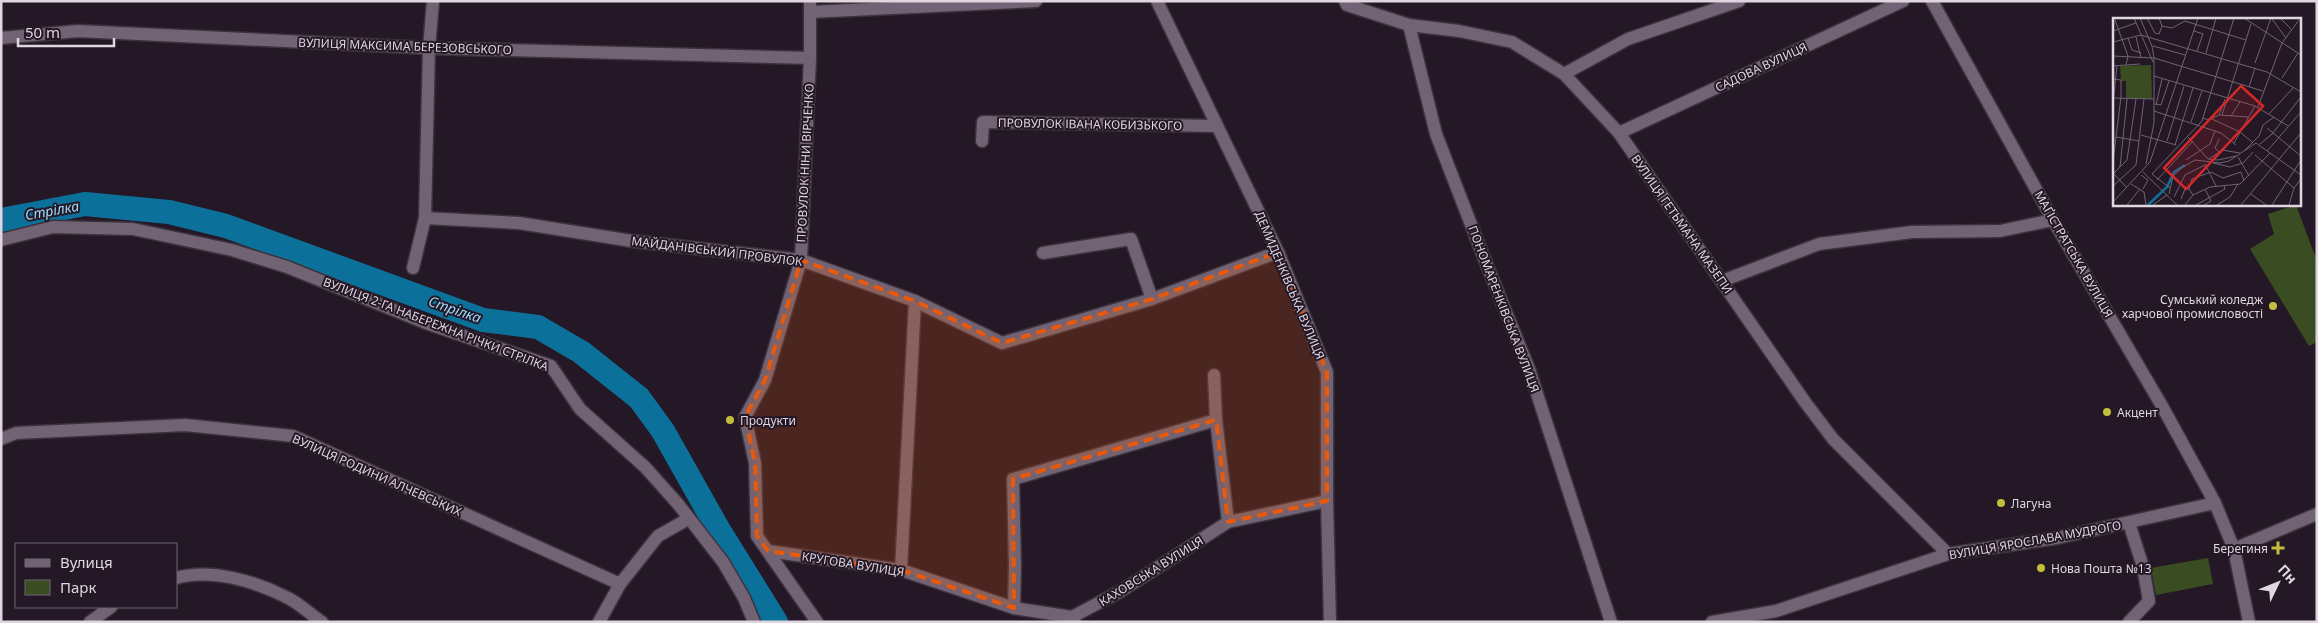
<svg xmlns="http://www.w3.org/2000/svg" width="2318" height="623" font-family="'Noto Sans',sans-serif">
<rect width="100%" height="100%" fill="#251826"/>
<!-- green -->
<g fill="#3a4c21">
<path d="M 2296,205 L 2317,261 L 2317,342 L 2309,346 L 2250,249 L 2274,234 L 2268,214 Z"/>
<path d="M 2208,558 L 2213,584 L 2156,595 L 2151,568 Z"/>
</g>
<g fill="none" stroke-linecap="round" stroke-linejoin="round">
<!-- river -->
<path stroke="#0b719a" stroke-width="24" d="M 1,220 L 85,204 L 169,212 L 226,226 L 483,320 L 538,327 L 581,352 L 639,398 L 663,431 L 717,527 L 776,622"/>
<!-- minor casing -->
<g stroke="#3c323d" stroke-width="15">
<g id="minor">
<path d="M 810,1 L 810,58 L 801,260 L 765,380 L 745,417 L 755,463 L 757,536 L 817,622"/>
<path d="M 1157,1 L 1278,252 L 1327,372 L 1327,501 L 1330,622"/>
<path d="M 1345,1 L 1347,5 L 1409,25 L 1459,31 L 1512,42 L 1564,74 L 1619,133 L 1805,402 L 1833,439 L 1948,554"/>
<path d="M 810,12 L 1036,1"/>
<path d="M 1409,25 L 1436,134 L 1484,258 L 1529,369 L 1611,622"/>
<path d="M 1,38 L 78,31 L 429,48 L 810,58"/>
<path d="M 1564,74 L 1628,39 L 1739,1"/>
<path d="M 1619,133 L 1903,1"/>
<path d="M 982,141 L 983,122 L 1216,126"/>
<path d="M 425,218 L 519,223 L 632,241 L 801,260 L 915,301 L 1002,343 L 1152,299 L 1278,252"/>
<path d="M 1,240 L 53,227 L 133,229 L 232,250 L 287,267 L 426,323 L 551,366 L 580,409 L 645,467 L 678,504 L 723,562 L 744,598 L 754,622"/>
<path d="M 1043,253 L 1131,239 L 1152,299"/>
<path d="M 413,268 L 425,218 L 429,48 L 433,1"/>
<path d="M 1722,281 L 1819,244 L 1912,232 L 2000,231 L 2053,220"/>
<path d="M 1214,375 L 1216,420 L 1228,522"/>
<path d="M 1,439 L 16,433 L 185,425 L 293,436 L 620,584"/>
<path d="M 2234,549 L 2317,514"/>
<path d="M 768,551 L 901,570 L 1014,608 L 1072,617 L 1075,622"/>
<path d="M 901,570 L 915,301"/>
<path d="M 176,578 C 211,568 254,581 286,597 C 299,603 310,614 322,622"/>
<path d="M 1014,608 L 1015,567 L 1013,479 L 1216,420"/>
<path d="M 1072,617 L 1121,591 L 1228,522 L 1327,501"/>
<path d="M 90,622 L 111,607"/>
<path d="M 599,622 L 620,584 L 658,536 L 688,519"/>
<path d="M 1712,622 L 1776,611 L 1948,554 L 2057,538 L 2215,503"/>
<path d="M 2129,622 L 2149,601 L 2143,567 L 2129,523"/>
</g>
</g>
<!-- tertiary casing -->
<g stroke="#3c323d" stroke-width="15">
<path id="tertiary" d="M 1932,1 L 2053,220 L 2162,406 L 2215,503 L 2234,549 L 2249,622"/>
</g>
<!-- minor -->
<use href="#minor" stroke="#726374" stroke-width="12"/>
<!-- tertiary -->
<use href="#tertiary" stroke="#726374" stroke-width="12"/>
</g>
<!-- marked area -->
<path fill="#e8590c" fill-opacity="0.2" stroke="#e8590c" stroke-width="4" stroke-dasharray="10 6" stroke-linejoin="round" d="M 1278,252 L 1327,372 L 1327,501 L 1228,522 L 1216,420 L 1013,479 L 1014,608 L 901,570 L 768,551 L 757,536 L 755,463 L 745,417 L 765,380 L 801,260 L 915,301 L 1002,343 L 1152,299 Z"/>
<!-- markers -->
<g fill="#c3bd3e" stroke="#251826" stroke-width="2">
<circle cx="2273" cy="306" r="5"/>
<circle cx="2107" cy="412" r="5"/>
<circle cx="730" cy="420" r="5"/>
<circle cx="2001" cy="503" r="5"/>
<path d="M2275.5 540.5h5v5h5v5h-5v5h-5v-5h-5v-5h5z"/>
<circle cx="2041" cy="568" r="5"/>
</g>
<g text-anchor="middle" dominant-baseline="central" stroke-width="4" stroke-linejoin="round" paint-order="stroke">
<!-- street labels -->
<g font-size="12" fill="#dfd6e0" stroke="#251826">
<text transform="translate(405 46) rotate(2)">ВУЛИЦЯ МАКСИМА БЕРЕЗОВСЬКОГО</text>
<text transform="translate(1761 67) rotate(-25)">САДОВА ВУЛИЦЯ</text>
<text transform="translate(1090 124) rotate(1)">ПРОВУЛОК ІВАНА КОБИЗЬКОГО</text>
<text transform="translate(805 163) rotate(-87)">ПРОВУЛОК НІНИ ВІРЧЕНКО</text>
<text transform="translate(1682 224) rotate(55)">ВУЛИЦЯ ГЕТЬМАНА МАЗЕПИ</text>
<text transform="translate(717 251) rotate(7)">МАЙДАНІВСЬКИЙ ПРОВУЛОК</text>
<text transform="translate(2074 254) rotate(60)">МАҐІСТРАТСЬКА ВУЛИЦЯ</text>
<text transform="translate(1290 285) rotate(67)">ДЕМИДЕНКІВСЬКА ВУЛИЦЯ</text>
<text transform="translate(1504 309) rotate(69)">ПОНОМАРЕНКІВСЬКА ВУЛИЦЯ</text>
<text transform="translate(436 324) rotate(21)">ВУЛИЦЯ 2-ГА НАБЕРЕЖНА РІЧКИ СТРІЛКА</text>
<text transform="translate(377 475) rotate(24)">ВУЛИЦЯ РОДИНИ АЛЧЕВСЬКИХ</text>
<text transform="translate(2035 540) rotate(-10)">ВУЛИЦЯ ЯРОСЛАВА МУДРОГО</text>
<text transform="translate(853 564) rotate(9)">КРУГОВА ВУЛИЦЯ</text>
<text transform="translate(1151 571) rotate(-32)">КАХОВСЬКА ВУЛИЦЯ</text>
</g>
<!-- poi labels -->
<g font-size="12" fill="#dfd6e0" stroke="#251826" text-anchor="start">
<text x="2263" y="299" text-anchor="end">Сумський коледж<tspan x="2263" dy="14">харчової промисловості</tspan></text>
<text x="2117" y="412">Акцент</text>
<text x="740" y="420">Продукти</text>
<text x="2011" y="503">Лагуна</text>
<text x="2268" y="548" text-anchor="end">Берегиня</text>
<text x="2051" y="568">Нова Пошта №13</text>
</g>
<!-- water labels -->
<g font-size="14" font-style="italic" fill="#9cdbfe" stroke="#251826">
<text transform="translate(52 210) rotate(-10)">Стрілка</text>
<text transform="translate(455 309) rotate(19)">Стрілка</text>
</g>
</g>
<!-- overview -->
<g transform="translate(2113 18)">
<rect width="188" height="188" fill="#251826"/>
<path d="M 38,47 L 39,81 L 13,80 L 13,63 L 8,63 L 7,48 Z" fill="#3a4c21"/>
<path fill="none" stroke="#0b719a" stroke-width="2.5" d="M 35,187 L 54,169 L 61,154 L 72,147"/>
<path fill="none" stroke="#6f6470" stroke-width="1" d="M 21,0 L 40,44M 27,0 L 39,28 L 41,40 L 41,105 L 33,146M 34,0 L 42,15 L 46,16 L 49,8M 46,0 L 49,8 L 59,10 L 72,3M 131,0 L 188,37M 167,0 L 178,11M 159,1 L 173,20M 2,2 L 15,38 L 13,47M 72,3 L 133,22M 0,13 L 23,5M 81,13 L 90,16 L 84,33M 28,17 L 154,54 L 188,74M 23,19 L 28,40M 15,20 L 19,32 L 28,35M 0,24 L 28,17M 40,28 L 72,37M 93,35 L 103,0M 0,38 L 41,40 L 150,73M 142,45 L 158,0M 0,48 L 27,46M 41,58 L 142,88 L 175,108M 169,60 L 185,35M 0,61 L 8,62 L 8,79 L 0,143M 136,69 L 142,50M 0,80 L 41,81M 0,86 L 4,47M 42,86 L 48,87 L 56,63M 43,87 L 49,61M 145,89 L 169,25 L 186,2M 41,93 L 108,115 L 123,127M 156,96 L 181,69M 106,97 L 112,81M 109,97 L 138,6M 118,98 L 127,84M 90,100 L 96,102 L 106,97 L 135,99M 99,101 L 127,114 L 139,124M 78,104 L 89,73M 154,110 L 188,138M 28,117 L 63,127M 3,119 L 26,123M 75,119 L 95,141 L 105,142 L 123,138M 106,121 L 102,130 L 106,134M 78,122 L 89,109M 54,123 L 71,68M 121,125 L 142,88M 147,126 L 159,116 L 188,79M 62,127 L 80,70M 132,132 L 146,118 L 150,107 L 161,99M 154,133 L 188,94M 142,137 L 181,170 L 188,161M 125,139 L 136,158M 96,141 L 109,132 L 127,135M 73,142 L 97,126 L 102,113M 100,145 L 117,149 L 130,145 L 140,134M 92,146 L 103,168M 7,149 L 14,81M 30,154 L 64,187M 0,156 L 14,142 L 23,81M 1,156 L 13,169M 28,157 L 35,162 L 30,171M 44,162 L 80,123M 18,166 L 31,174 L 33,187M 0,168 L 23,147 L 31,81M 57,170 L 39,156 L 89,103 L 121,0M 76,171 L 79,161 L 98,154 L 110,160 L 128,154 L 131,163M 56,176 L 60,158 L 70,149 L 82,142 L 107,145 L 116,143 L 143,125 L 188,157M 138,176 L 153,187M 61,179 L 72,157 L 92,147M 68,181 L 72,171 L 76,171 L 80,177M 0,184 L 37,144 L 85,0M 14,187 L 27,171M 40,187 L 54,177M 72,187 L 80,177 L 97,169 L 127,166 L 157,135M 83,187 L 112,171 L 111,168M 91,187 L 98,183 L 92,171M 104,187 L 117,179 L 125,166M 128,187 L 188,115M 159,187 L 188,142M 176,187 L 181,170"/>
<path fill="#d62828" fill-opacity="0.15" stroke="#d62828" stroke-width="2.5" d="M 128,68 L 150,88 L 73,171 L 51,150 Z"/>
<rect width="188" height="188" fill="none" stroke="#dfd6e0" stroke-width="2.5"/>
</g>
<!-- border -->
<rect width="2318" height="623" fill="none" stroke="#dfd6e0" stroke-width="5"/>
<!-- legend -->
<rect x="15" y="543" width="162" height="65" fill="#251826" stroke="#6f6470"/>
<rect x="25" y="559" width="25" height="8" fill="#726374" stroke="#6f6470"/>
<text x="60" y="568" font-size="15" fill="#dfd6e0">Вулиця</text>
<rect x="25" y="580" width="25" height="15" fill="#3a4c21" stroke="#6f6470"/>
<text x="60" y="593" font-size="15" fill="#dfd6e0">Парк</text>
<!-- north arrow -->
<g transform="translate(2278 583) rotate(47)" stroke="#251826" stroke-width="4" paint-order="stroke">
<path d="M0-4L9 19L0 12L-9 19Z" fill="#dfd6e0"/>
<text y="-8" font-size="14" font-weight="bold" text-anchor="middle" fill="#dfd6e0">Пн</text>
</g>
<!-- scale -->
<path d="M18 38v8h96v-8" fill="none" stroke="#dfd6e0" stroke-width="2.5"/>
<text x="25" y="38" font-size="15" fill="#dfd6e0" stroke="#251826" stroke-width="4" paint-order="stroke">50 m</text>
</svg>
